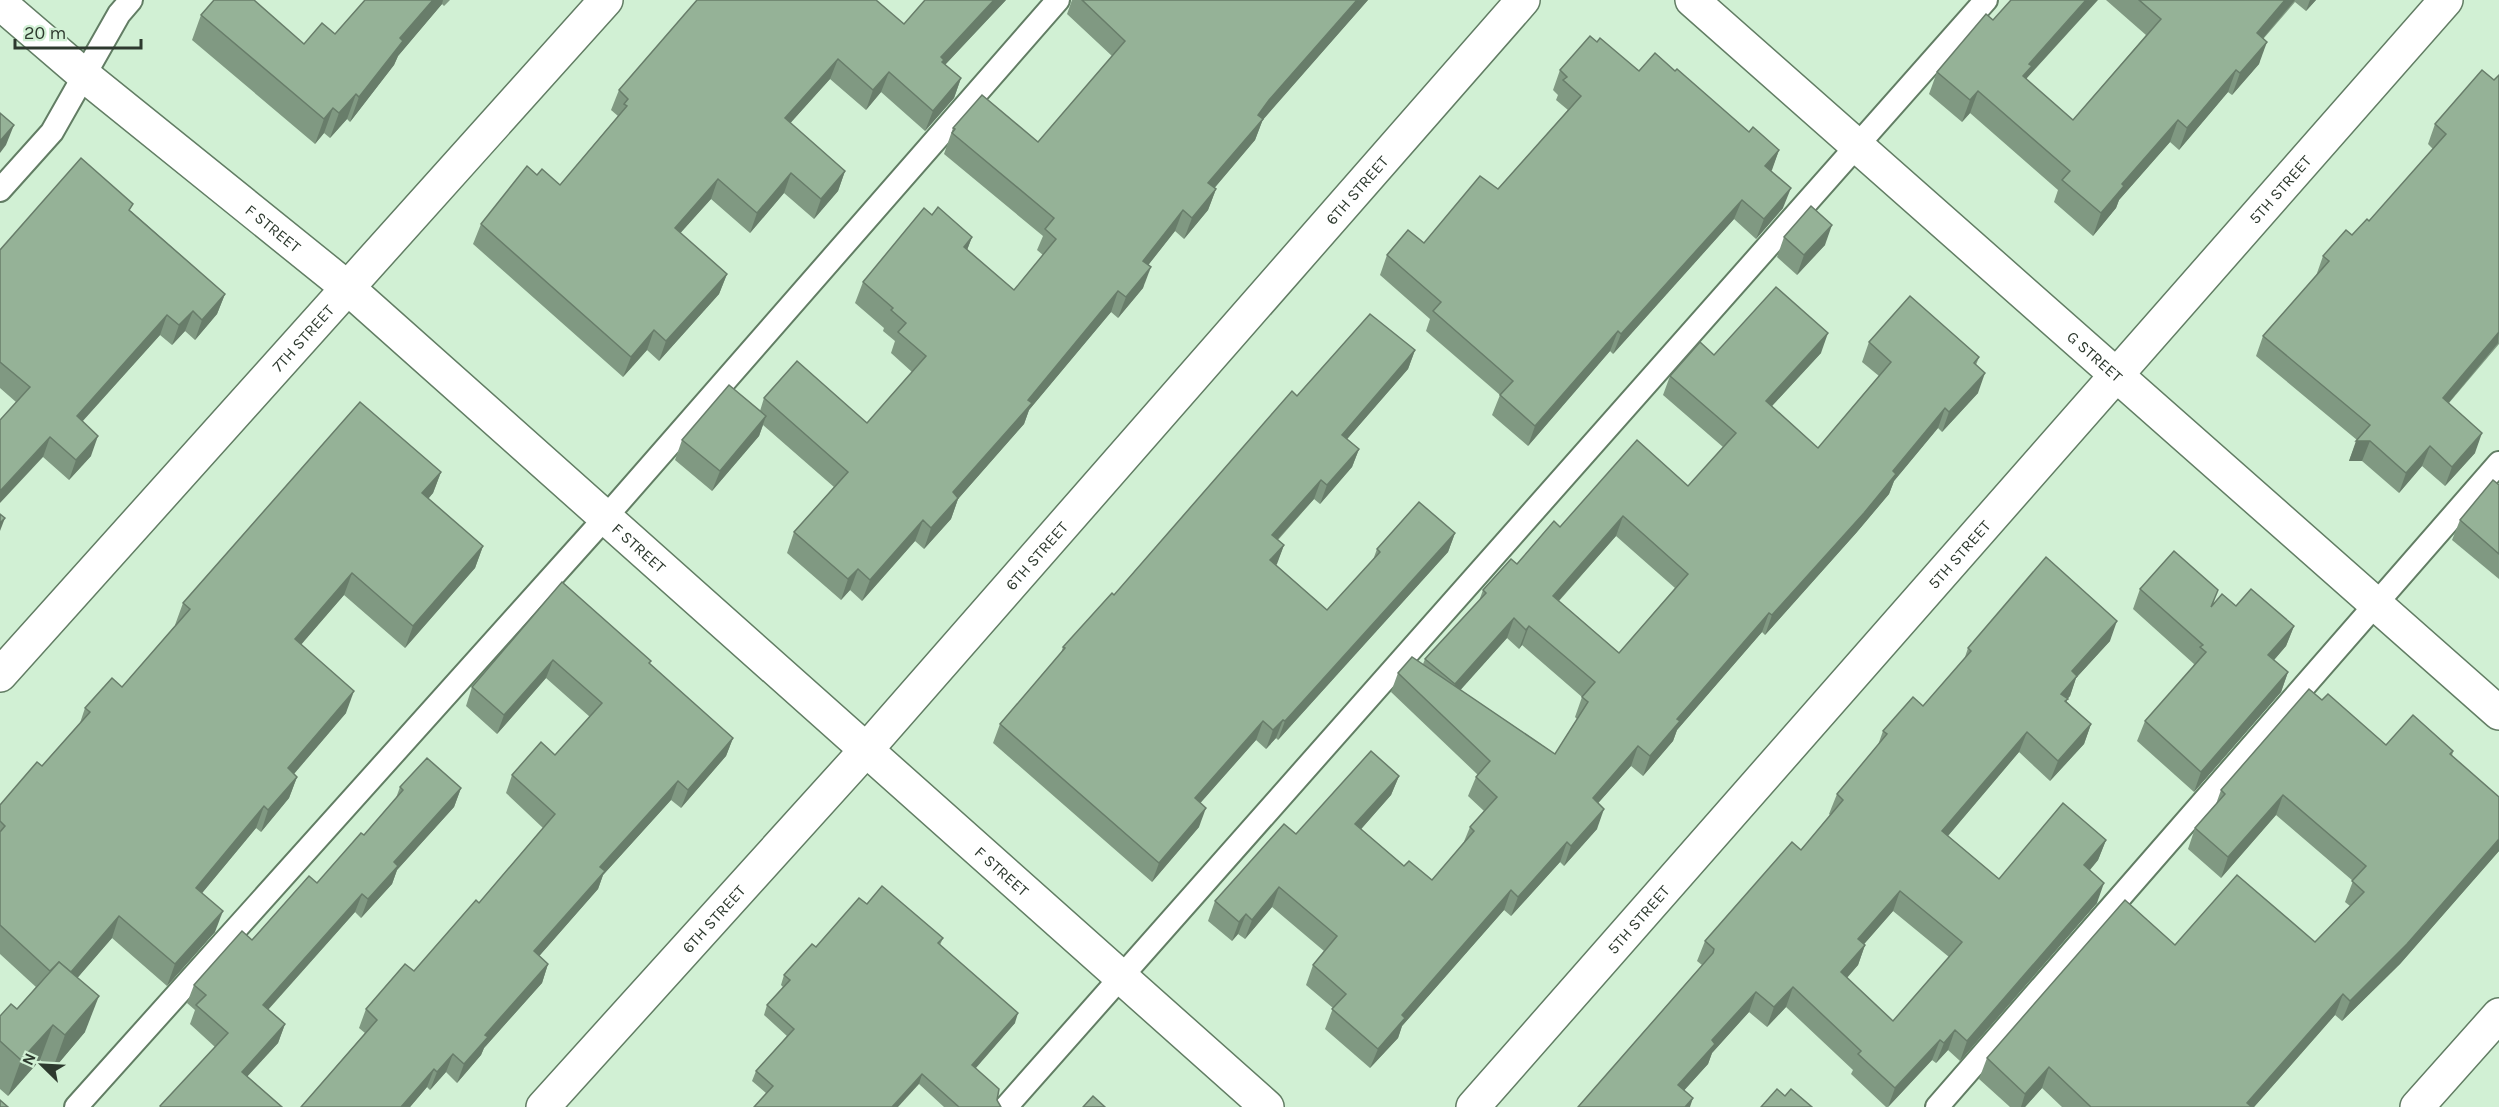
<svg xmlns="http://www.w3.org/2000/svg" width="2499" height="1107" font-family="Karla,sans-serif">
<rect width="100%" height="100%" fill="#d1f0d4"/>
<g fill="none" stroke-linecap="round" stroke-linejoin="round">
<!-- service casing -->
<g stroke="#627d64" stroke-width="26">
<g id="service">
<path d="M 0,190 L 52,132 L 119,14 L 131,0"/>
<path d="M 76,1107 L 605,518 L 1058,0"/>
<path d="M 1006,1107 L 1986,0"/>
<path d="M 1937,1107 L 2499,463"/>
</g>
</g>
<!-- minor casing -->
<g stroke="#627d64" stroke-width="36">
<g id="minor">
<path id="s1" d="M 1692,0 L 2499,713"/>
<path id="s2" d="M 0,3 L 85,76 L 349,289 L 1267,1107"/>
<path id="s3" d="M 0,675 L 606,0"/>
<path id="s4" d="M 543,1107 L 866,750 L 1523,0"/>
<path id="s5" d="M 1473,1107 L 2446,0"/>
</g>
</g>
<!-- secondary casing -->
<g stroke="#627d64" stroke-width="36">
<path id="secondary" d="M 2417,1107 L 2499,1015"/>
</g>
<!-- service -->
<use href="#service" stroke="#fff" stroke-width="22"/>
<!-- minor -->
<use href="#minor" stroke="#fff" stroke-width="33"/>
<!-- secondary -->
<use href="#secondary" stroke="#fff" stroke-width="33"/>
</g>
<!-- wall -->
<g fill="#809982" fill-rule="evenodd">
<path d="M 365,0 L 450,0 L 444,6 L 442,4 L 398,56 L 394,65 L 350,122 L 347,119 L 330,138 L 324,133 L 315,144 L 192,40 L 201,15 L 304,44 L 335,34 Z"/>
<path d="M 1006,0 L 945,65 L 961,78 L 954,98 L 925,131 L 881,92 L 866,110 L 830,79 L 790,123 L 845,171 L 838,191 L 814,219 L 784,193 L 750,233 L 711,199 L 680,233 L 727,274 L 719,294 L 659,361 L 647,350 L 623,377 L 473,244 L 481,224 L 537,175 L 560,185 L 618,116 L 611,110 L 619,90 Z"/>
<path d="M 1072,0 L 1368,0 L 1263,119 L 1255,140 L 1214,188 L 1216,189 L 1208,210 L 1184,239 L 1175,231 L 1148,265 L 1143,288 L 1118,318 L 1111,312 L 1029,410 L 1024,424 L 958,499 L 951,519 L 924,549 L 915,541 L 862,601 L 850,590 L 841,600 L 787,553 L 794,532 L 834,487 L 763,425 L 759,436 L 712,491 L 675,460 L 682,440 L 760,411 L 764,398 L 867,423 L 912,372 L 891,353 L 895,341 L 883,331 L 884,328 L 855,303 L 863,282 L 932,215 L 972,237 L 967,250 L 1014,290 L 1043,255 L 1037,250 L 1043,236 L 944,154 L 953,128 L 1038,142 L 1112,56 L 1067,14 Z"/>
<path d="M 2106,0 L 2316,0 L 2306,11 L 2295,2 L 2264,38 L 2259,64 L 2232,95 L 2228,92 L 2179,150 L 2170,142 L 2119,200 L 2116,208 L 2093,236 L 2054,202 L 2058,190 L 1970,113 L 1962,122 L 1929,94 L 1937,72 L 1993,20 L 2027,78 L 2027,80 L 2073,120 L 2146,35 Z"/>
<path d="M 1560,70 L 1675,71 L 1749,132 L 1779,150 L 1771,171 L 1783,208 L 1756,239 L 1734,219 L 1613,354 L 1610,351 L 1528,446 L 1492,415 L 1500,395 L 1426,331 L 1430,319 L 1380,275 L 1387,255 L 1424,243 L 1498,189 L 1568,110 L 1556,100 L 1558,95 L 1553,90 Z"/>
<path d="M 2499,75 L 2499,344 L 2449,403 L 2475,453 L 2445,486 L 2422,466 L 2399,493 L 2362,461 L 2349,461 L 2357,440 L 2256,356 L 2263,336 L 2316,276 L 2323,256 L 2352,235 L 2369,221 L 2433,149 L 2428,144 L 2435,124 L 2494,80 Z"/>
<path d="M 131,211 L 225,294 L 217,314 L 195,340 L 185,331 L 172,345 L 160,335 L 82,422 L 91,456 L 69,480 L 43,457 L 16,402 L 0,388 L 0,250 Z"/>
<path d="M 1784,237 L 1825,245 L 1797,275 L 1777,257 Z"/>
<path d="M 1869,342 L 1979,357 L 1976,365 L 1978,393 L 1942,432 L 1938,428 L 1894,481 L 1889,494 L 1857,532 L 1765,635 L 1762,632 L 1677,730 L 1673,741 L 1643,776 L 1631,766 L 1598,803 L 1597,829 L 1564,866 L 1560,862 L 1511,916 L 1504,910 L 1402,1026 L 1398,1038 L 1370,1068 L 1325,1029 L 1333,1008 L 1306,985 L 1313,965 L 1324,951 L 1272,907 L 1245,939 L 1238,934 L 1232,941 L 1208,921 L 1215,901 L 1296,834 L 1399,776 L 1391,795 L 1361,829 L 1404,866 L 1432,880 L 1463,844 L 1470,827 L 1484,811 L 1468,796 L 1476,777 L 1478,775 L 1391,692 L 1398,673 L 1423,664 L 1425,659 L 1479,601 L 1483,590 L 1517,564 L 1560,527 L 1688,486 L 1723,447 L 1663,395 L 1670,376 L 1714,355 L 1821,353 L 1772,406 L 1818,448 L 1879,376 L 1862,362 ZM 1616,536 L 1675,588 L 1619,653 L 1559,601 ZM 1507,638 L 1519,649 L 1522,645 L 1582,697 L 1575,717 L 1577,719 L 1555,754 L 1460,690 Z"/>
<path d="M 1415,350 L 1408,369 L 1347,439 L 1359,449 L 1352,467 L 1320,504 L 1314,499 L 1278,540 L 1284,545 L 1276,565 L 1327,610 L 1373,560 L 1377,549 L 1455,533 L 1448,552 L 1278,740 L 1276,738 L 1266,749 L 1256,740 L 1200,803 L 1199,827 L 1152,882 L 993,743 L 1000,724 L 1061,653 L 1063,647 L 1114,595 L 1297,396 Z"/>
<path d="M 441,472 L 433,493 L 428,499 L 483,546 L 475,568 L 405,648 L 344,595 L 301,644 L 346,713 L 294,774 L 297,777 L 289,798 L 261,832 L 256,828 L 202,893 L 215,932 L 167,986 L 112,938 L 77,978 L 85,1032 L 52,1071 L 40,1060 L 8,1096 L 0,1089 L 0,1016 L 17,1009 L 36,987 L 0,954 L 0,805 L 42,766 L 80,723 L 85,708 L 122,687 L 176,625 L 175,625 L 183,603 Z"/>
<path d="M 2499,485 L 2499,579 L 2452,540 L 2460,520 Z"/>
<path d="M 562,582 L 650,664 L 733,738 L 726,756 L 681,808 L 671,800 L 603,875 L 598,889 L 539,956 L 548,964 L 542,983 L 484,1048 L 481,1055 L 457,1083 L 446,1072 L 430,1090 L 427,1087 L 410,1107 L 301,1107 L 365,1033 L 359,1028 L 366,1009 L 414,971 L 479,903 L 543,828 L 506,793 L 512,775 L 555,755 L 590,717 L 546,678 L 497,734 L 466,706 L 472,687 Z"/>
<path d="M 2140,589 L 2213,604 L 2236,606 L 2294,626 L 2286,646 L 2274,660 L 2288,672 L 2281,692 L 2194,792 L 2137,741 L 2145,721 L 2193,667 L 2194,664 L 2133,609 Z"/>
<path d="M 2110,641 L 2076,678 L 2070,696 L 2067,699 L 2067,702 L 2091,724 L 2084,744 L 2050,781 L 2019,752 L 1948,836 L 1999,879 L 2106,840 L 2098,860 L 2090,870 L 2097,903 L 1960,1061 L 1948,1050 L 1936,1063 L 1932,1060 L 1888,1107 L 1886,1107 L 1851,1074 L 1853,1070 L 1786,1007 L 1767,1027 L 1749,1012 L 1712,1053 L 1708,1064 L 1684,1090 L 1578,1107 L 1702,965 L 1697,961 L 1705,941 L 1801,850 L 1830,815 L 1829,814 L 1837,794 L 1878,745 L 1883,731 L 1923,706 L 1964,660 L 1968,648 ZM 1893,911 L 1949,957 L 1893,1021 L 1847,978 L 1858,965 L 1865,945 L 1864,944 Z"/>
<path d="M 2322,700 L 2386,745 L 2453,751 L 2452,756 L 2499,797 L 2499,851 L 2400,964 L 2342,1021 L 2335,1015 L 2254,1107 L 2062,1107 L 2042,1088 L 2025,1107 L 2010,1107 L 1979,1079 L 1987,1058 L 2175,945 L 2315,942 L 2350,906 L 2345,902 L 2353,881 L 2276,815 L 2221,878 L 2188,849 L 2195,828 L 2216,804 L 2221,790 Z"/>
<path d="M 400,787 L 461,788 L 454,807 L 397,870 L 392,884 L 361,918 L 355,912 L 268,1010 L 285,1024 L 278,1043 L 247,1076 L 282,1107 L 160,1107 L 215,1047 L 190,1024 L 195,1010 L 187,1003 L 194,985 L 252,940 L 317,883 L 364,835 L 396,798 Z"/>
<path d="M 867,904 L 943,938 L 940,945 L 1015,1023 L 975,1068 L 1001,1107 L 944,1107 L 919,1084 L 766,1093 L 752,1081 L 756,1071 L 787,1036 L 764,1015 L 767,1005 L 783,987 L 781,985 L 784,975 Z"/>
</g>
<!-- shaded-wall -->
<g fill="#687d6a">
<path d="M 433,0 L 443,0 L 442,4 L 398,56 L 394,65 L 350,122 L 359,97 L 400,38 Z"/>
<path d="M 994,0 L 1006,0 L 941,69 L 941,57 Z"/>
<path d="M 1357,0 L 1368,0 L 1262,121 L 1263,119 L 1255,140 L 1201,204 L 1208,183 L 1269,100 Z"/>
<path d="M 2086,0 L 2098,0 L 2027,78 L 2024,88 L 2023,76 L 2029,64 Z"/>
<path d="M 2285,0 L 2295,0 L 2249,55 L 2257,33 Z"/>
<path d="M 2310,0 L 2316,0 L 2306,11 Z"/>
<path d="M 2267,42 L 2259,64 L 2232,95 L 2240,73 Z"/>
<path d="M 838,59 L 830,79 L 777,138 L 785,118 Z"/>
<path d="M 2236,70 L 2228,92 L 2179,150 L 2187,128 Z"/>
<path d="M 889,72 L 881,92 L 866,110 L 873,90 Z"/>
<path d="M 961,78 L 954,98 L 925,131 L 933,111 Z"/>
<path d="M 1978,91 L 1970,113 L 1962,122 L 1970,100 Z"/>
<path d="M 356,94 L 347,119 L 330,138 L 339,113 Z"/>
<path d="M 333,108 L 324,133 L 315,144 L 324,119 Z"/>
<path d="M 2178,120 L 2170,142 L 2119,200 L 2116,208 L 2093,236 L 2101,213 L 2122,184 Z"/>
<path d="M 14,125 L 6,145 L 0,153 L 0,141 Z"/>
<path d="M 1779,150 L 1772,170 L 1758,186 L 1765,166 Z"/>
<path d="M 845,171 L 838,191 L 814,219 L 821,199 Z"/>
<path d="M 791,173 L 784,193 L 750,233 L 757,213 Z"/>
<path d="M 718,179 L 711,199 L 667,248 L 675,228 Z"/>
<path d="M 1791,188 L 1783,208 L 1756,239 L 1764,219 Z"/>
<path d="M 1216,189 L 1208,210 L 1184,239 L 1192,218 Z"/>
<path d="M 1742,200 L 1734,219 L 1613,354 L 1621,334 Z"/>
<path d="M 1183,210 L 1175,231 L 1135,282 L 1143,261 Z"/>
<path d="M 1832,225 L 1825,245 L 1797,275 L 1804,255 Z"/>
<path d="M 972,237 L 964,258 L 964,247 Z"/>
<path d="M 1151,267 L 1143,288 L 1118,318 L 1126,297 Z"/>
<path d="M 727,274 L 719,294 L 659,361 L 666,341 Z"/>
<path d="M 1118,291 L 1111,312 L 1029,410 L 1024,424 L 958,499 L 951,519 L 924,549 L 931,528 L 953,492 L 1028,400 Z"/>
<path d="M 225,294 L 217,314 L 195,340 L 202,320 Z"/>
<path d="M 193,311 L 185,331 L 172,345 L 179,325 Z"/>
<path d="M 167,315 L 160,335 L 69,436 L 77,416 Z"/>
<path d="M 654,330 L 647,350 L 623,377 L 631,357 Z"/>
<path d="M 1618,331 L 1610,351 L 1528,446 L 1535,426 Z"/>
<path d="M 2499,332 L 2498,343 L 2436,418 L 2443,398 Z"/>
<path d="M 1828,333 L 1821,353 L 1759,420 L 1766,401 Z"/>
<path d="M 1415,350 L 1408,369 L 1335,453 L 1342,435 Z"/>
<path d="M 1985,373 L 1978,393 L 1942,432 L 1949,412 Z"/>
<path d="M 1945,408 L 1938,428 L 1894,481 L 1889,494 L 1857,532 L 1765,635 L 1772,615 Z"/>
<path d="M 766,416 L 759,436 L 712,491 L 720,471 Z"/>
<path d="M 2482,433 L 2475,453 L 2445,486 L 2452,467 Z"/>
<path d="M 98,436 L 91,456 L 69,480 L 76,460 Z"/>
<path d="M 50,437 L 43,457 L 0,503 L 0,491 Z"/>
<path d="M 2356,441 L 2370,441 L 2362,461 L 2349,461 Z"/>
<path d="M 2430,446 L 2422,466 L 2399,493 L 2406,473 Z"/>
<path d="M 1359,449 L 1352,467 L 1320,504 L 1327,485 Z"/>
<path d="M 441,472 L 433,493 L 414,515 L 422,493 Z"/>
<path d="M 1321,480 L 1314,499 L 1265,553 L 1272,535 Z"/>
<path d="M 1623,516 L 1616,536 L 1546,615 L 1553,596 Z"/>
<path d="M 5,518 L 0,531 L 0,523 Z"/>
<path d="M 923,520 L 915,541 L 862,601 L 870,580 Z"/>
<path d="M 1455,533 L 1448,552 L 1278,740 L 1285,721 Z"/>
<path d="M 1284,545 L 1277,564 L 1264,579 L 1270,560 Z"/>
<path d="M 483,546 L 475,568 L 405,648 L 413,626 Z"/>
<path d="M 858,569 L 850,590 L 841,600 L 848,579 Z"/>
<path d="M 352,573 L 344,595 L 287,661 L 295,639 Z"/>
<path d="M 1769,613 L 1762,632 L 1677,730 L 1673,741 L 1643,776 L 1650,756 L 1677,719 Z"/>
<path d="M 1514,618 L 1507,638 L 1448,704 L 1455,684 Z"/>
<path d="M 2117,621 L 2110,641 L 2076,678 L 2070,696 L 2054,714 L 2061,694 L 2072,671 Z"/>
<path d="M 1529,626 L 1522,645 L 1519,649 L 1526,630 Z"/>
<path d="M 2294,626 L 2286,646 L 2261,675 L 2268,655 Z"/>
<path d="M 553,660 L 546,678 L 497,734 L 504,715 Z"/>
<path d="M 2288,672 L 2281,692 L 2194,792 L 2201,772 Z"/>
<path d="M 354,691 L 346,713 L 280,790 L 288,768 Z"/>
<path d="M 1283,720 L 1276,738 L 1266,749 L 1273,730 Z"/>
<path d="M 1263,721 L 1256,740 L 1188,817 L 1195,798 Z"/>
<path d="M 2091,724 L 2084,744 L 2050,781 L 2058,761 Z"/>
<path d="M 2027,732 L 2019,752 L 1935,851 L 1942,831 Z"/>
<path d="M 733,738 L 726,756 L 681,808 L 688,790 Z"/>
<path d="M 1638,746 L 1631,766 L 1585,818 L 1593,798 Z"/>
<path d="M 1399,776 L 1391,795 L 1348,844 L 1355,824 Z"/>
<path d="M 297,777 L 289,798 L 261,832 L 268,810 Z"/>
<path d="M 678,781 L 671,800 L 603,875 L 598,889 L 527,970 L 534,951 L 600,867 Z"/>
<path d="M 461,788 L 454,807 L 397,870 L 392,884 L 361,918 L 368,899 L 394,862 Z"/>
<path d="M 2283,795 L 2276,815 L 2221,878 L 2228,857 Z"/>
<path d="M 264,806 L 256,828 L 188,910 L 196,888 Z"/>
<path d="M 1206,808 L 1199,827 L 1152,882 L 1159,863 Z"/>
<path d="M 1604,809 L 1597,829 L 1564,866 L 1571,846 Z"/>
<path d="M 2499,839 L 2499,851 L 2400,964 L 2342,1021 L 2350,1001 Z"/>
<path d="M 2106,840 L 2098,860 L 2077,885 L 2084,865 Z"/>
<path d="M 1567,842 L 1560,862 L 1511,916 L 1518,897 Z"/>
<path d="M 2104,883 L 2097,903 L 1960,1061 L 1967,1041 Z"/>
<path d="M 1279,887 L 1272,907 L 1245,939 L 1252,920 Z"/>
<path d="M 1511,890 L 1504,910 L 1402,1026 L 1398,1038 L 1370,1068 L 1378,1049 L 1402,1015 Z"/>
<path d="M 1900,891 L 1893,911 L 1851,959 L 1858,939 Z"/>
<path d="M 362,894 L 355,912 L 256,1023 L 263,1005 Z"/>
<path d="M 223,911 L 215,932 L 167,986 L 175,964 Z"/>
<path d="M 1246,914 L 1238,934 L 1232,941 L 1239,922 Z"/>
<path d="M 119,916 L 112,938 L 54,1005 L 62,983 Z"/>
<path d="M 1865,945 L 1858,965 L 1834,992 L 1841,972 Z"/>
<path d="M 548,964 L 542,983 L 484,1048 L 481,1055 L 457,1083 L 464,1064 L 485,1035 Z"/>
<path d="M 1793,987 L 1786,1007 L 1767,1027 L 1774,1007 Z"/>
<path d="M 1756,992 L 1749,1012 L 1712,1053 L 1708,1064 L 1671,1105 L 1678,1085 L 1712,1040 Z"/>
<path d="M 2343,994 L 2335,1015 L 2254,1107 L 2246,1107 L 2247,1103 Z"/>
<path d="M 99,996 L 85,1032 L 52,1071 L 65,1035 Z"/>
<path d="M 1018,1013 L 1015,1023 L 969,1076 L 972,1065 Z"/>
<path d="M 285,1024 L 278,1043 L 235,1090 L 242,1072 Z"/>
<path d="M 53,1025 L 40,1060 L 8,1096 L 21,1060 Z"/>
<path d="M 1955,1030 L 1948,1050 L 1936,1063 L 1944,1043 Z"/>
<path d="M 1940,1040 L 1932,1060 L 1888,1107 L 1895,1088 Z"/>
<path d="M 453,1054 L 446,1072 L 430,1090 L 437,1072 Z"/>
<path d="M 2049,1067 L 2042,1088 L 2025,1107 L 2021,1107 L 2025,1094 Z"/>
<path d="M 434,1069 L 427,1087 L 410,1107 L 401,1107 Z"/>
<path d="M 922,1074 L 919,1084 L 898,1107 L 892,1107 Z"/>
<path d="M 1693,1098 L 1690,1107 L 1685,1107 Z"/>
</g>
<!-- building -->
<g fill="#95b297" stroke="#687d6a" stroke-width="1.5" fill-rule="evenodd">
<path d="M 214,0 L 254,0 L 304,44 L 322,23 L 335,34 L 365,0 L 433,0 L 400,38 L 403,41 L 359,97 L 356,94 L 339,113 L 333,108 L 324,119 L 201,15 Z"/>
<path d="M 697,0 L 876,0 L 904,24 L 925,0 L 994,0 L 941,57 L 944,60 L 942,62 L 961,78 L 933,111 L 889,72 L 873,90 L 838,59 L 785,118 L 845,171 L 821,199 L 791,173 L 757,213 L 718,179 L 675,228 L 727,274 L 666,341 L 654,330 L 631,357 L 481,224 L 527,166 L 537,175 L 542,169 L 560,185 L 627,106 L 624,104 L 628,99 L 619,90 Z"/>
<path d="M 1082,0 L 1357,0 L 1269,100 L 1258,115 L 1263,119 L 1208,183 L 1216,189 L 1192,218 L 1183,210 L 1143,261 L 1151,267 L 1126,297 L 1118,291 L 1028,400 L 1032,403 L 953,492 L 958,498 L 931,528 L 923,520 L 870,580 L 858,569 L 848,579 L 794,532 L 848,472 L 764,398 L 797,361 L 867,423 L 926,356 L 898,332 L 906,323 L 891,310 L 893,308 L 863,282 L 924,208 L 932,215 L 938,207 L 972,237 L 964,247 L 1014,290 L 1056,239 L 1045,229 L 1054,218 L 952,133 L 955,129 L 953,128 L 982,95 L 1038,142 L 1125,41 Z"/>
<path d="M 2011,0 L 2086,0 L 2029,64 L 2032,66 L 2023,76 L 2073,120 L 2161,19 L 2139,0 L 2285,0 L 2257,33 L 2267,42 L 2240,73 L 2236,70 L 2187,128 L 2178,120 L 2122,184 L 2124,186 L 2101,213 L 2062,180 L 2070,171 L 1978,91 L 1970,100 L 1937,72 L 1986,14 L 1993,20 Z"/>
<path d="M 1590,36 L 1597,42 L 1600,38 L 1639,71 L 1655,53 L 1675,71 L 1677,69 L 1749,132 L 1753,127 L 1779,150 L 1765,166 L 1791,188 L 1764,219 L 1742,200 L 1621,334 L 1618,331 L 1535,426 L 1500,395 L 1513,381 L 1433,311 L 1441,302 L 1387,255 L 1408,230 L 1424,243 L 1480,176 L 1498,189 L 1581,96 L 1563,80 L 1567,77 L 1560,70 Z"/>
<path d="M 2482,70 L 2494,80 L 2499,75 L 2499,332 L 2443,398 L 2482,433 L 2452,467 L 2430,446 L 2406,473 L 2370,441 L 2356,441 L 2370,425 L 2263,336 L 2329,261 L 2323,256 L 2346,230 L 2352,235 L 2367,219 L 2369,221 L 2446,134 L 2435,124 Z"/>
<path d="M 0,113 L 14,125 L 0,141 Z"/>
<path d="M 81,158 L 133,204 L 129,210 L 225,294 L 202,320 L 193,311 L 179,325 L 167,315 L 77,416 L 98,436 L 76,460 L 50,437 L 0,491 L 0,420 L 30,387 L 0,362 L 0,250 Z"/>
<path d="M 1811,206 L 1832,225 L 1804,255 L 1784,237 Z"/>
<path d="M 1776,287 L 1828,333 L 1766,401 L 1818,448 L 1891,362 L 1869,342 L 1910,296 L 1979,357 L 1974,363 L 1985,373 L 1949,412 L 1945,408 L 1893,471 L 1896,474 L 1864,513 L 1772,615 L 1769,613 L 1677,719 L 1680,721 L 1650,756 L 1638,746 L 1593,798 L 1604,809 L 1571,846 L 1567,842 L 1518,897 L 1511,890 L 1402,1015 L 1405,1018 L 1378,1049 L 1332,1009 L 1346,994 L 1313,965 L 1337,936 L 1279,887 L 1252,920 L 1246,914 L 1239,922 L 1215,901 L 1284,824 L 1296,834 L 1371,751 L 1399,776 L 1355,824 L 1404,866 L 1409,861 L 1432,880 L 1474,831 L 1470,827 L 1497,797 L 1476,777 L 1490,761 L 1398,673 L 1412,657 L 1555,754 L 1588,702 L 1582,697 L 1595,682 L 1529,626 L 1526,630 L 1514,618 L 1455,684 L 1425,659 L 1486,593 L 1483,590 L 1511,559 L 1517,564 L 1554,521 L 1560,527 L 1637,440 L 1688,486 L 1736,433 L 1670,376 L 1700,342 L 1714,355 ZM 1623,516 L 1688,574 L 1619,653 L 1553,596 Z"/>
<path d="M 1370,314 L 1415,350 L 1342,435 L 1359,449 L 1327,485 L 1321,480 L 1272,535 L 1284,545 L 1270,560 L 1327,610 L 1380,552 L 1377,549 L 1419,502 L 1455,533 L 1285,721 L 1283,720 L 1273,730 L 1263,721 L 1195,798 L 1206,808 L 1159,863 L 1000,724 L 1065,648 L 1063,647 L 1112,593 L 1114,595 L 1292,391 L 1297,396 Z"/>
<path d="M 729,385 L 766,416 L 720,471 L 682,440 Z"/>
<path d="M 360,402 L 441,472 L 422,493 L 483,546 L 413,626 L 352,573 L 295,639 L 354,691 L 288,768 L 297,777 L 268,810 L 264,806 L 196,888 L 223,911 L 175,964 L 119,916 L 71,972 L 59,962 L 50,971 L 0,925 L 0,832 L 5,826 L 0,821 L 0,805 L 37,762 L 42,766 L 90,712 L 85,708 L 112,678 L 122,687 L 190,609 L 183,603 Z"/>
<path d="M 2493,480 L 2499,485 L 2499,554 L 2460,520 Z"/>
<path d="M 0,514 L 5,518 L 0,523 Z"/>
<path d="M 2174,551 L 2218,590 L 2211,607 L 2222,594 L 2236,606 L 2251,589 L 2294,626 L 2268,655 L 2288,672 L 2201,772 L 2145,721 L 2206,652 L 2200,647 L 2203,645 L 2140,589 Z"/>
<path d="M 2046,557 L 2117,621 L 2072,671 L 2077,676 L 2061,694 L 2068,699 L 2065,701 L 2091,724 L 2058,761 L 2027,732 L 1942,831 L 1999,879 L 2063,803 L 2106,840 L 2084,865 L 2104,883 L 1967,1041 L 1955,1030 L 1944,1043 L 1940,1040 L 1895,1088 L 1858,1054 L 1861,1051 L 1793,987 L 1774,1007 L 1756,992 L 1712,1040 L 1715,1044 L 1678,1085 L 1693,1098 L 1685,1107 L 1578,1107 L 1713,953 L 1714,949 L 1705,941 L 1792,842 L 1801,850 L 1843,800 L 1837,794 L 1887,734 L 1883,731 L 1913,697 L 1923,706 L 1971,651 L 1968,648 ZM 1900,891 L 1962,942 L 1893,1021 L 1841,972 L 1865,945 L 1858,939 Z"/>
<path d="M 562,582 L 651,661 L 649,663 L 733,738 L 688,790 L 678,781 L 600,867 L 605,871 L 534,951 L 548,964 L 485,1035 L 488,1037 L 464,1064 L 453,1054 L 437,1072 L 434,1069 L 401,1107 L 301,1107 L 377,1020 L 366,1009 L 405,964 L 414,971 L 476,900 L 479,903 L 555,814 L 512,775 L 541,742 L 555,755 L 602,703 L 553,660 L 504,715 L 472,687 Z"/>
<path d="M 2309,689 L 2322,700 L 2328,694 L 2386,745 L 2413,715 L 2453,751 L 2450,754 L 2499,797 L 2499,839 L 2407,944 L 2350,1001 L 2343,994 L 2247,1103 L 2252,1107 L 2091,1107 L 2049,1067 L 2025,1094 L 1987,1058 L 2125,900 L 2175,945 L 2237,875 L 2315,942 L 2364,892 L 2352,881 L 2366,866 L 2283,795 L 2228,857 L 2195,828 L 2225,794 L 2221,790 Z"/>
<path d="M 427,758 L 461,788 L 394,862 L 398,866 L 368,899 L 362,894 L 263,1005 L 285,1024 L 242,1072 L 282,1107 L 161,1107 L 160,1106 L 228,1033 L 196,1005 L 206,995 L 194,985 L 242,931 L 252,940 L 309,876 L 317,883 L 361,833 L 364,835 L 403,790 L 400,787 Z"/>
<path d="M 882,886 L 943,938 L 938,943 L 1018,1013 L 972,1065 L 999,1089 L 997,1100 L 1001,1107 L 959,1107 L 922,1074 L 892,1107 L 754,1107 L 773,1086 L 756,1071 L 794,1029 L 767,1005 L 790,980 L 784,975 L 812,944 L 816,947 L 859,898 L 867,904 Z"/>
<path d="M 59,962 L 99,996 L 65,1035 L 53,1025 L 21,1060 L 0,1041 L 0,1016 L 11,1004 L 17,1009 Z"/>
<path d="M 1777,1089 L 1785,1096 L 1791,1089 L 1812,1107 L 1761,1107 Z"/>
<path d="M 1093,1096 L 1105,1107 L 1083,1107 Z"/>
<path d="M 0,1100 L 8,1107 L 0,1107 Z"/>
</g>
<g text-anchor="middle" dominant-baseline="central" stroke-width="4.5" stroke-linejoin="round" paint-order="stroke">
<!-- street labels -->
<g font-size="16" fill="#2d392e" stroke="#d1f0d4">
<text stroke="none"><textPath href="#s5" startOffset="1222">5TH STREET</textPath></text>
<text stroke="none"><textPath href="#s4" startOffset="1226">6TH STREET</textPath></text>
<text stroke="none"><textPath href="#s2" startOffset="354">F STREET</textPath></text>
<text stroke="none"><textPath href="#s3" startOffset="453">7TH STREET</textPath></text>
<text stroke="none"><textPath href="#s1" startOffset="538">G STREET</textPath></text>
<text stroke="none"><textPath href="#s2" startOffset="840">F STREET</textPath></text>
<text stroke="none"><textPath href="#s5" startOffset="736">5TH STREET</textPath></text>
<text stroke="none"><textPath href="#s4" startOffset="740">6TH STREET</textPath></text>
<text stroke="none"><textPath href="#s2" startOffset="1326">F STREET</textPath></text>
<text stroke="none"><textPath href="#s4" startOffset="254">6TH STREET</textPath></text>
<text stroke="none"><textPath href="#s5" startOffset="250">5TH STREET</textPath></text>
</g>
</g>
<!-- north arrow -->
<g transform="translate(42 1065) rotate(294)" stroke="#d1f0d4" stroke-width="4.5" paint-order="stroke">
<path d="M0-4.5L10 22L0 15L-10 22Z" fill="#2d392e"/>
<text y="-9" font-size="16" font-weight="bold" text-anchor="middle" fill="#2d392e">N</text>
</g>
<!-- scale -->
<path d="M15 39v9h126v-9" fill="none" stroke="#2d392e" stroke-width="3"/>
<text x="24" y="39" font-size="18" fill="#2d392e" stroke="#d1f0d4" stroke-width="4.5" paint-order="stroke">20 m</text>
</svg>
